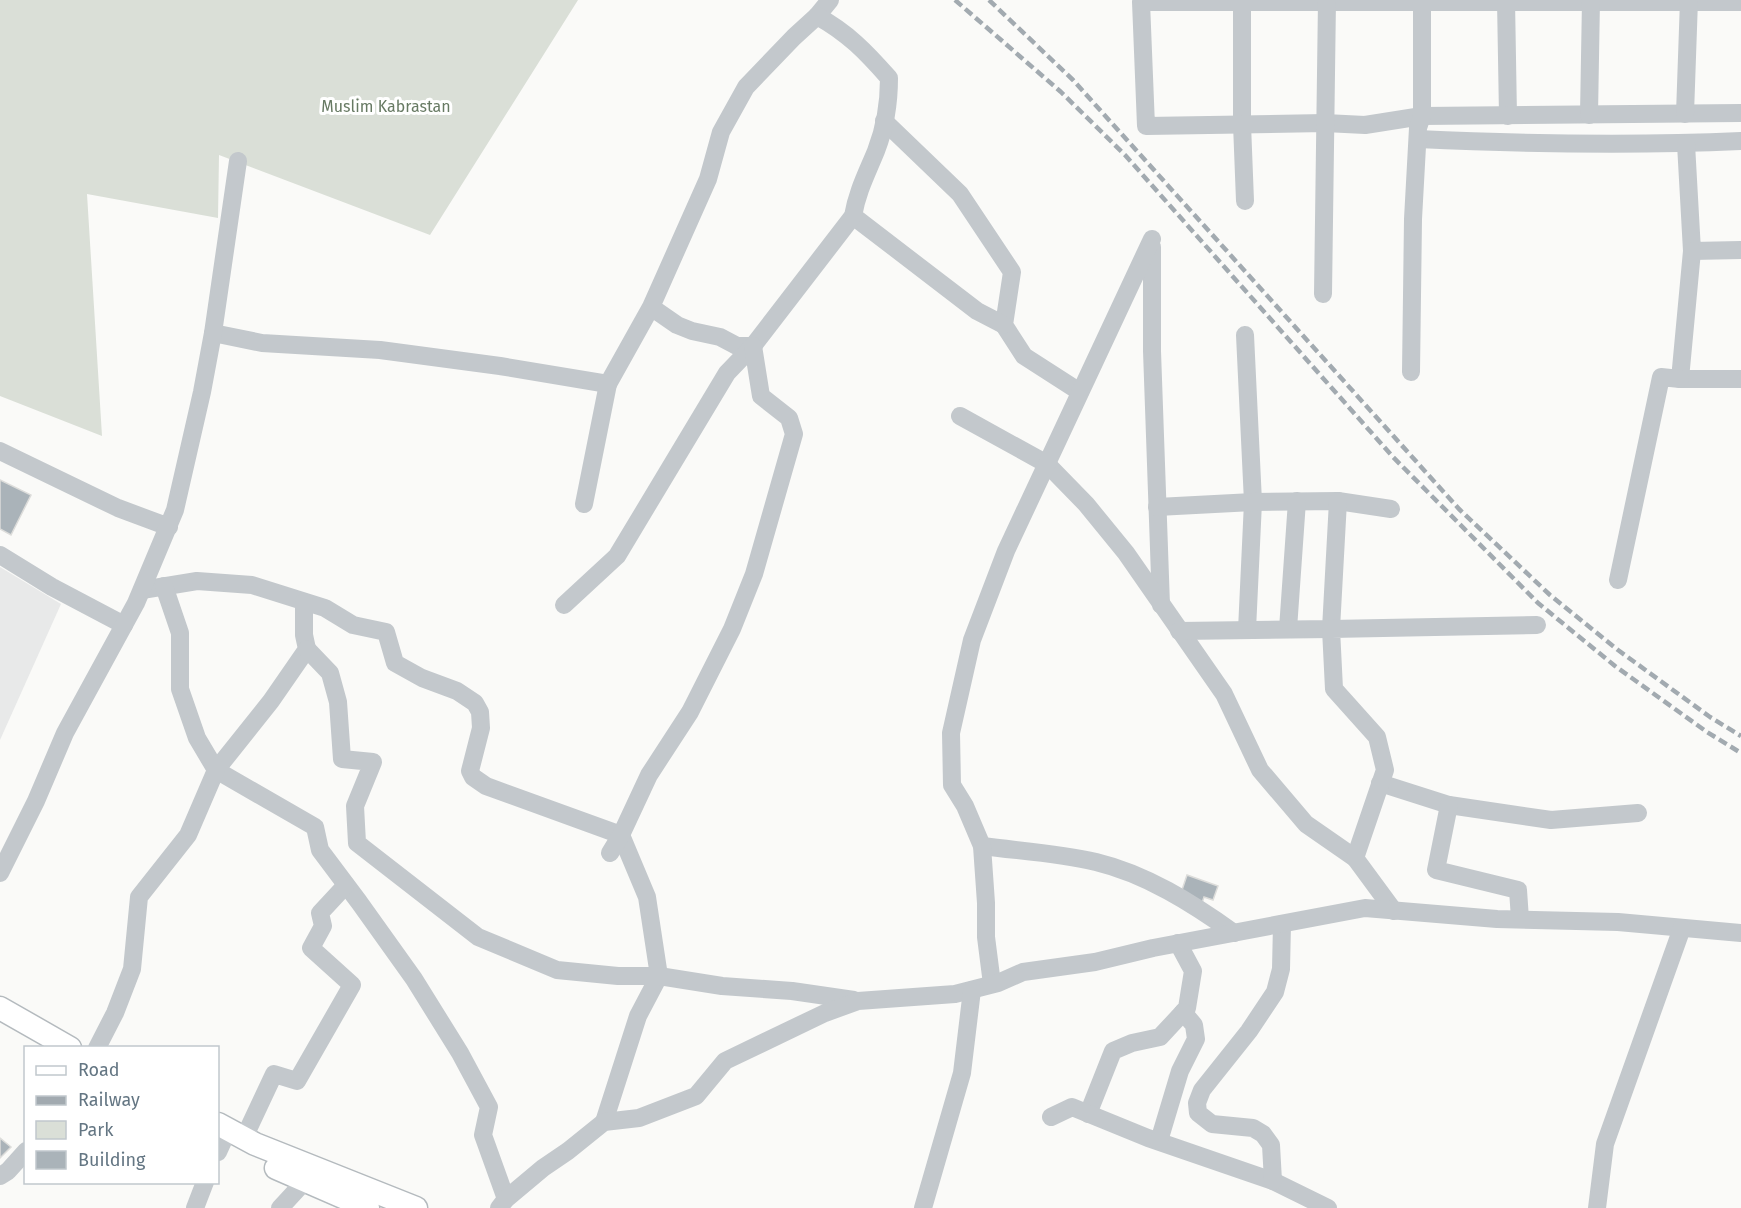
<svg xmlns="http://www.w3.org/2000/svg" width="1741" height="1208" font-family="'Fira Sans',sans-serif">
<rect width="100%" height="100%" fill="#fafaf8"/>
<!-- built -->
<path fill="#e8e9e9" d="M 0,567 L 61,604 L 0,740 Z"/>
<!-- green -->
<path fill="#dadfd7" d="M 0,0 L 578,0 L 430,235 L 219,155 L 218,218 L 87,194 L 102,436 L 0,396 Z"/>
<!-- building -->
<g fill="#aab3b9" stroke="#dcdcda" stroke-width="1.5">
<path d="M 0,480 L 31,495 L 11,535 L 0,529 Z"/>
<path d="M 1187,875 L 1218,886 L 1213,900 L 1204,897 L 1200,909 L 1178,902 Z"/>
<path d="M 0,1138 L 11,1147 L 0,1158 Z"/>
</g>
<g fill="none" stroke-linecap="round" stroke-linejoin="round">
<!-- major casing -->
<g stroke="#b4babe" stroke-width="25">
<g id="major">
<path d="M 0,1008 L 70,1048"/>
<path d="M 218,1124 L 255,1144 L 416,1208"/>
<path d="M 276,1168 L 368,1208"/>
</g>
</g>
<!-- minor -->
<g stroke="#c3c8cc" stroke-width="18">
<path d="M 1242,0 L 1242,124 L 1245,201"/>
<path d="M 1506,0 L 1508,116"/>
<path d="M 1741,2 L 1141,2 L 1146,126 L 1325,123 L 1365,125 L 1422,116 L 1741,113"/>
<path d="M 817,16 L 830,0"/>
<path d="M 1685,114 L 1689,0"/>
<path d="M 1589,115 L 1591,0"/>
<path d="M 884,121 L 960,194 L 1012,272 L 1004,325 L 1024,356 L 1080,392"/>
<path d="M 1418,139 C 1526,144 1633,146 1741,141"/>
<path d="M 1686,144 L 1692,251 L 1741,250"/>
<path d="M 853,216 L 977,311 L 1004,325"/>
<path d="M 1152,247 L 1152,351 L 1161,605"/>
<path d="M 1692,251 L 1680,379 L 1741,379"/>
<path d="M 1323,294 L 1327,0"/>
<path d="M 213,333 L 262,343 L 380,350 L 500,366 L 608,384 L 651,307 L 708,179 L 721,132 L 746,87 L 794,37 L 817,16 C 848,33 866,52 889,78 C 889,103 885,128 876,151 C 867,173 857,192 853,216 L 753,346 L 737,346 L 720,337 L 692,331 L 677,325 L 651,307"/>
<path d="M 1245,335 L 1253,502 L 1247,630"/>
<path d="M 1411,372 L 1413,219 L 1418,128 L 1422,116 L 1422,0"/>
<path d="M 960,416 L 1047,464 L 1086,504 L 1126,553 L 1224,694 L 1260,770 L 1306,824 L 1355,858"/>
<path d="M 0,451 L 118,508 L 169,527"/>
<path d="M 584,504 L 608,384"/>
<path d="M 1157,507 L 1253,502 L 1338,501 L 1391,509"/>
<path d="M 0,555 L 52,587 L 124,625"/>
<path d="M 1618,580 L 1661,377 L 1680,379"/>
<path d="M 142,590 L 197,581 L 252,585 L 325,608 L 353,625 L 386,632 L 395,663 L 422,678 L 457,691 L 475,703 L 480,712 L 481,728 L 470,771 L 473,777 L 486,786 L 621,835 L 647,897 L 659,976 L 638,1016 L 604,1122"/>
<path d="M 304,602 L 304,635 L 307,649 L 271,701 L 216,770 L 315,827 L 320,850 L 359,902 L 414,979 L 460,1053 L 489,1107 L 483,1135 L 506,1199"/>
<path d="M 564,605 L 617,556 L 727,373 L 753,346"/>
<path d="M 1288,629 L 1297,501"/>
<path d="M 1179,631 L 1331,629 L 1338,501"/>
<path d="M 307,649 L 330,673 L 338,702 L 342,759 L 373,762 L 355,806 L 357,843 L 478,937 L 557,970 L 618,976 L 659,976 L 722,986 L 792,991 L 854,1000"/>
<path d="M 1380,783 L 1449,805 L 1551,820 L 1638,813"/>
<path d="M 1449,805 L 1436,870 L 1518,890 L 1520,919"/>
<path d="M 982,846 C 1019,851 1059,853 1096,862 C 1146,874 1192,903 1234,933"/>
<path d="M 610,853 L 621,835 L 649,775 L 690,712 L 732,629 L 754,574 L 794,434 L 789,418 L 761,396 L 753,346"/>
<path d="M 0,873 L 36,801 L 65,733 L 136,603 L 175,510 L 202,392 L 213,333 L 238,161"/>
<path d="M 1394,911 L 1355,858 L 1385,770 L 1377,737 L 1334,689 L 1331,629 L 1537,625"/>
<path d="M 992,984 L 986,937 L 986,903 L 982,846 L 965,806 L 952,785 L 951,733 L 972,640 L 1006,551 L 1152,239"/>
<path d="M 97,1048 L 115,1013 L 132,969 L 139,897 L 188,835 L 216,770 L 197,738 L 180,689 L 180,633 L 164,586"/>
<path d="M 1088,1114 L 1113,1051 L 1132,1043 L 1160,1037 L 1187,1008 L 1193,971 L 1178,943"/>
<path d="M 1051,1117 L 1072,1107 L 1148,1138 L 1273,1181 L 1328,1208"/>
<path d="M 244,1138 L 274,1074 L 297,1081 L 352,985 L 311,948 L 323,926 L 320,913 L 346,885"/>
<path d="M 1159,1141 L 1180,1071 L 1196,1039 L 1194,1025 L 1183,1012"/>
<path d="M 218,1152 L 223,1141"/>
<path d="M 0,1176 L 8,1171 L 26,1151"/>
<path d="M 1273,1181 L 1271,1145 L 1263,1134 L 1253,1128 L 1212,1124 L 1198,1113 L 1197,1103 L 1202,1090 L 1249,1031 L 1275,992 L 1281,969 L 1282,924"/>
<path d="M 195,1208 L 205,1182"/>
<path d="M 280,1208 L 305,1181"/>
<path d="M 499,1208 L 506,1199 L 543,1168 L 568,1151 L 604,1122 L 639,1118 L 696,1096 L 725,1061 L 825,1013 L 858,1001 L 955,994 L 998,983 L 1023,972 L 1095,962 L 1153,948 L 1365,908 L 1497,919 L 1618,922 L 1741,933"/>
<path d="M 923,1208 L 962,1073 L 972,990"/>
<path d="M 1597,1208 L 1605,1144 L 1682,928"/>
</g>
<!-- major -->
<use href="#major" stroke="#fff" stroke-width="22"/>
<!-- rail -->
<g stroke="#a2aab0" stroke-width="4.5" stroke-dasharray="9 4.5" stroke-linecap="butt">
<path d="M 955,0 L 1061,92 L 1125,155 L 1393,457 L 1538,603 L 1615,666 L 1707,732 L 1741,753"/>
<path d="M 989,0 L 1073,80 L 1459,509 L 1550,595 L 1618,650 L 1710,717 L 1741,736"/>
</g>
</g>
<g text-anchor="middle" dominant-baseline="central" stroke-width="6" stroke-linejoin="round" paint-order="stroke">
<!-- park labels -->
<g font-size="16" fill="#677a63" stroke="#fff">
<text x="386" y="106">Muslim Kabrastan</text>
</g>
</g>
<!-- legend -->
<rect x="24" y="1046" width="195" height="138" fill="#ffffff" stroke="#c1c8cd" stroke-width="1.5"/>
<rect x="36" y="1066" width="30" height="9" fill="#ffffff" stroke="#c1c8cd" stroke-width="1.5"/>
<text x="78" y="1076" font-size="18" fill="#647683">Road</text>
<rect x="36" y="1096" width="30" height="9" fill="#a2aab0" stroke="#c1c8cd" stroke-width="1.5"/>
<text x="78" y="1106" font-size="18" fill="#647683">Railway</text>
<rect x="36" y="1121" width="30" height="18" fill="#dadfd7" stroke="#c1c8cd" stroke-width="1.5"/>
<text x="78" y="1136" font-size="18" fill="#647683">Park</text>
<rect x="36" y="1151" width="30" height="18" fill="#aab3b9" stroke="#c1c8cd" stroke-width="1.5"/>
<text x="78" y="1166" font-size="18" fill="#647683">Building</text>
</svg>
